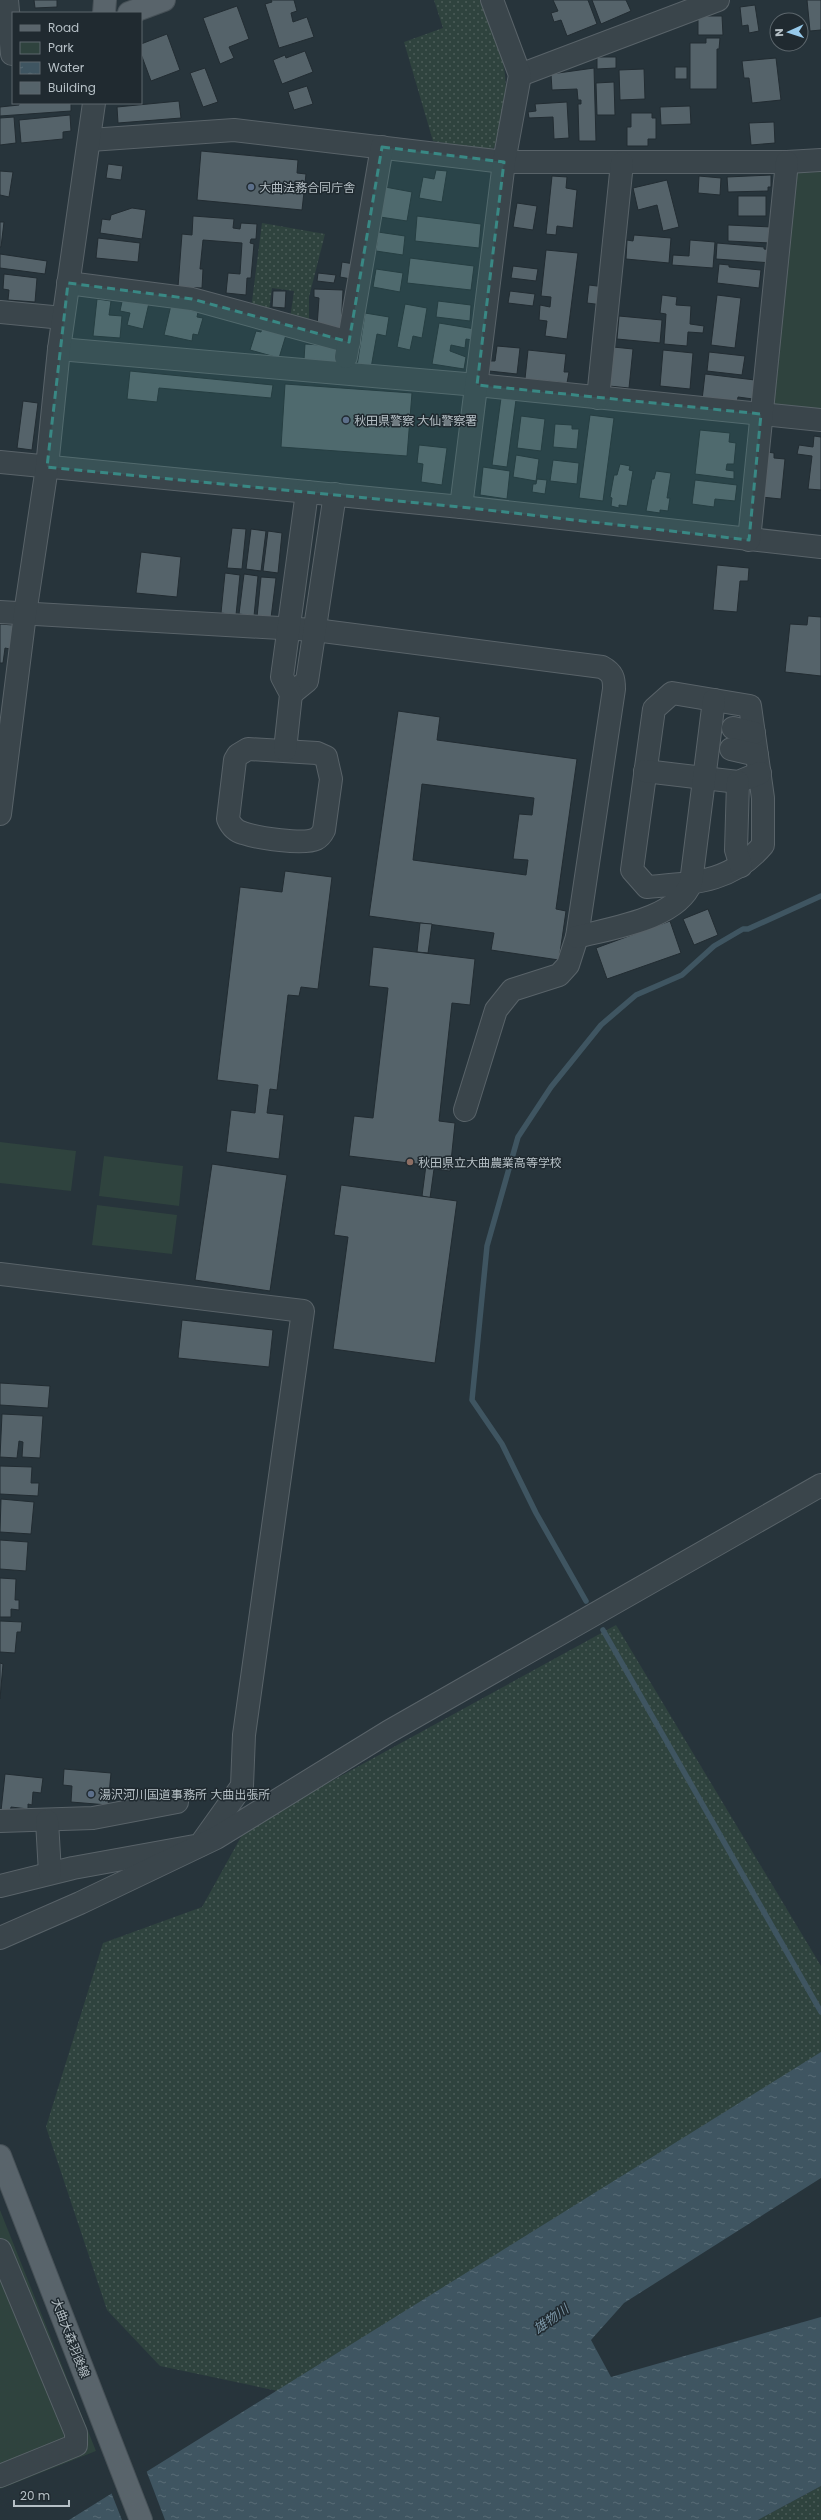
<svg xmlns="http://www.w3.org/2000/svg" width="821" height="2520" font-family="Poppins,'Noto Sans JP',sans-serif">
<defs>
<pattern id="grass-dots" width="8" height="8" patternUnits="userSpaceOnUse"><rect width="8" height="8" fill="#2f433e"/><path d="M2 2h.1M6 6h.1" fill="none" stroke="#4b5c58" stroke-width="1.8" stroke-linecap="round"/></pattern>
<pattern id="water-ripples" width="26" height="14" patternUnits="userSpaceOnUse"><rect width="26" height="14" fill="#3f5561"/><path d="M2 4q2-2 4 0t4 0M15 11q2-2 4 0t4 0" fill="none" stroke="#586c76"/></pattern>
</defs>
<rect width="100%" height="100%" fill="#27343b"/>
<!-- grass -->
<g fill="url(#grass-dots)">
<path d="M 434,0 L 484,0 C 498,41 511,71 504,115 C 502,132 502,138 491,151 L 433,141 L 404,42 L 443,28 Z"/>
<path d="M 262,223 L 325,234 L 309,297 L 309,324 L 290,319 L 294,291 L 272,288 L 269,311 L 251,309 Z"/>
<path d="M 616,1625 L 821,1966 L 821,2053 L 278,2391 L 160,2366 L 107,2310 L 46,2127 L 103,1943 L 202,1907 L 246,1828 Z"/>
<path d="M 821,2486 L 821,2520 L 758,2520 Z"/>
</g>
<!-- park -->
<g fill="#2f433e">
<path d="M 821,172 L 821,412 L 767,407 L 791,173 Z"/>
<path d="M 0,1142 L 76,1151 L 71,1191 L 0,1183 Z"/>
<path d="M 104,1156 L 183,1166 L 179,1206 L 99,1196 Z"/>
<path d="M 97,1205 L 177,1215 L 172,1254 L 92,1245 Z"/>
<path d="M 0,2210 L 96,2451 L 0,2489 Z"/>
</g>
<!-- water -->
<path fill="url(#water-ripples)" d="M 821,2052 L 821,2178 L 624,2303 L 591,2340 L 611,2377 L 821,2317 L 821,2486 L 758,2520 L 69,2520 Z"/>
<!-- pier -->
<path fill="#27343b" d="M 146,2470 L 165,2520 L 122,2520 L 111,2492 Z"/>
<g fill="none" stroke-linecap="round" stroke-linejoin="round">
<!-- stream -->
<g stroke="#3f5561" stroke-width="5.5">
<path d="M 586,1601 L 536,1513 L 502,1444 L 472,1400 L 487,1246 L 518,1137 L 551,1087 L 601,1025 L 636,995 L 682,975 L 714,946 L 743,929 L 748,929 L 821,896"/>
<path d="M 603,1630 L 821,2012"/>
</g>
</g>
<!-- building -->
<g fill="#55636a" stroke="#222c32" fill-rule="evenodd">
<path d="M 34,0 L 57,0 L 57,7 L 35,8 Z"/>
<path d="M 271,0 L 294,0 L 297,11 L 291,13 L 293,22 L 307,17 L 314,37 L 279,48 L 265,4 L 272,2 Z"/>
<path d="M 553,0 L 588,0 L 597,24 L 567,36 L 561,20 L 554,22 L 551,13 L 558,11 Z"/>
<path d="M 592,0 L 626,0 L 631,11 L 601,24 Z"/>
<path d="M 807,0 L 821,0 L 821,30 L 810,31 Z"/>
<path d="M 755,5 L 759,31 L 749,33 L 748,25 L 742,26 L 740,7 Z"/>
<path d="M 237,6 L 249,39 L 229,47 L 234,58 L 220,64 L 203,18 Z"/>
<path d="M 698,16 L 722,16 L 723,35 L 698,35 Z"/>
<path d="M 167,34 L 180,70 L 151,81 L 141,54 L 141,44 Z"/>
<path d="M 706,38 L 720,38 L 719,49 L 717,49 L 717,89 L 690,89 L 690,43 L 706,43 Z"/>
<path d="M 305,51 L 313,72 L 282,84 L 273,60 L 285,55 L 286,58 Z"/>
<path d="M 597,57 L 616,57 L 616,68 L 597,69 Z"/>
<path d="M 776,58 L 781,100 L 752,103 L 749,78 L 744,78 L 742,61 Z"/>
<rect x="675" y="67" width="12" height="12"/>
<path d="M 205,68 L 218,102 L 203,107 L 190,73 Z"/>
<path d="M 594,68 L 596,141 L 579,141 L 578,104 L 581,104 L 581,100 L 578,100 L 577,89 L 552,90 L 551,74 Z"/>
<path d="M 644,69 L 645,99 L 620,100 L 619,70 Z"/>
<path d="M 614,82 L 615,115 L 597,115 L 596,83 Z"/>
<path d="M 307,86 L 313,104 L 294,110 L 288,92 Z"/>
<path d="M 179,101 L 181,118 L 118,123 L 117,107 Z"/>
<path d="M 567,102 L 569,138 L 554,139 L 553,117 L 529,118 L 528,112 L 536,111 L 535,104 Z"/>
<path d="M 19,103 L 71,103 L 71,111 L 0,116 L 0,107 L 19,105 Z"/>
<path d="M 690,106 L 691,124 L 661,125 L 660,107 Z"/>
<path d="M 631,113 L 652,113 L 652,118 L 656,118 L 656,139 L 648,139 L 648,146 L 627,146 L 627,127 L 631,127 Z"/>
<path d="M 70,115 L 71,131 L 63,132 L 63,139 L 21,143 L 19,120 Z"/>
<path d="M 14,117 L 16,143 L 0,145 L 0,118 Z"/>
<path d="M 774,122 L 775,143 L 751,145 L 749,123 Z"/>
<path d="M 201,151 L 298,160 L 297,173 L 306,174 L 302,210 L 197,200 Z"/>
<path d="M 108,164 L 123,166 L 121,180 L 106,178 Z"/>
<path d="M 436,170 L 447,171 L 442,202 L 419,198 L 423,177 L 434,179 Z"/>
<path d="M 0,171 L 13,172 L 9,197 L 0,195 Z"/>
<path d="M 771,175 L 771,187 L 768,187 L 768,191 L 728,192 L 727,177 Z"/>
<path d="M 552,176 L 567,177 L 566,188 L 577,190 L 573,228 L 557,226 L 556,235 L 546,234 Z"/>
<path d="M 699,176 L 721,178 L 720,195 L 698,193 Z"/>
<path d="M 667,180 L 679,227 L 663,231 L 657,205 L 638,210 L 633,188 Z"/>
<path d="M 385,187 L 412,192 L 407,221 L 380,217 Z"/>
<rect x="738" y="196" width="28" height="20"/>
<path d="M 517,203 L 537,206 L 533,230 L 513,227 Z"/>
<path d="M 132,208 L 146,210 L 142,239 L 100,233 L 102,219 L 110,220 L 111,215 Z"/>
<path d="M 193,216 L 234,219 L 233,228 L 240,229 L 241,223 L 257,224 L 256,239 L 251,239 L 250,243 L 254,244 L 251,278 L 247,278 L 246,295 L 226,293 L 228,273 L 240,274 L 242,243 L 203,240 L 200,269 L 203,269 L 202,288 L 178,287 L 182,234 L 192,235 Z"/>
<path d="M 417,216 L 481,224 L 479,248 L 415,241 Z"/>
<path d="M 0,222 L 4,222 L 1,247 L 0,247 Z"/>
<path d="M 728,225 L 772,227 L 771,243 L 728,241 Z"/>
<path d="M 378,232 L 405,236 L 403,255 L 376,251 Z"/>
<path d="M 634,235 L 671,238 L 669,263 L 626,259 L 627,240 L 633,241 Z"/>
<path d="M 98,238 L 140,243 L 138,262 L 96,258 Z"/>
<path d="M 690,240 L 715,242 L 713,268 L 672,265 L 673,255 L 689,256 Z"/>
<path d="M 717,243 L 764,247 L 764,249 L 773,250 L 772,263 L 716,259 Z"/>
<path d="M 546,250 L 578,253 L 567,339 L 545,336 L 547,321 L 539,320 L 540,305 L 550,307 L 551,297 L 541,296 Z"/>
<path d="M 0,254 L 47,261 L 45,274 L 0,268 Z"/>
<path d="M 410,258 L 474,266 L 471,290 L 407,283 Z"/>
<path d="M 342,262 L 354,264 L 351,279 L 340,277 Z"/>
<path d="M 719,264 L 729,265 L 729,267 L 761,270 L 759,288 L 717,283 Z"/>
<path d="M 513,266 L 538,269 L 536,281 L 511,278 Z"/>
<path d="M 376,269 L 403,273 L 400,292 L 373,287 Z"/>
<path d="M 318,273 L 336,275 L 334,283 L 317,281 Z"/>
<path d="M 4,274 L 37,278 L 35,302 L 8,300 L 9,290 L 3,289 Z"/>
<path d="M 589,285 L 605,287 L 603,305 L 587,303 Z"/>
<path d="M 314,289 L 343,290 L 341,328 L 317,327 L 319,298 L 314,297 Z"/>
<path d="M 273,291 L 286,291 L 285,308 L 272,307 Z"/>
<path d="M 510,291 L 535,294 L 533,306 L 508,303 Z"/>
<path d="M 662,295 L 677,297 L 676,305 L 691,306 L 690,324 L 704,326 L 703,333 L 688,332 L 687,346 L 664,344 L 666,314 L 660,313 Z"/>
<path d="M 717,295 L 741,298 L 735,348 L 711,345 Z"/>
<path d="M 123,297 L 149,303 L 143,329 L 127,325 L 130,313 L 120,311 Z"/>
<path d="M 97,299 L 111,301 L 109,315 L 122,316 L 120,338 L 93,336 Z"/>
<path d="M 438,301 L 471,305 L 470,321 L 436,317 Z"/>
<path d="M 405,304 L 427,308 L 422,338 L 413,336 L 410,350 L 397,347 Z"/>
<path d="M 171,305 L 198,312 L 197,317 L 203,318 L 198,335 L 193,334 L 192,341 L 164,335 Z"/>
<path d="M 365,313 L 389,317 L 386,336 L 377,334 L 371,368 L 357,366 Z"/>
<path d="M 619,316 L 662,320 L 660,343 L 617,339 Z"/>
<path d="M 439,323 L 475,329 L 473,340 L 466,339 L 465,348 L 451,345 L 450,351 L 466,357 L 464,369 L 432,364 Z"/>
<path d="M 262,328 L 286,335 L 279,358 L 250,350 L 256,331 L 261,332 Z"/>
<path d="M 305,344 L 336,346 L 341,358 L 335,362 L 304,360 Z"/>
<path d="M 497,346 L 520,348 L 517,374 L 489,371 L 490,361 L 495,361 Z"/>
<path d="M 613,347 L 633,349 L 629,388 L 609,386 Z"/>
<path d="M 528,350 L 566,354 L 564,372 L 569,372 L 567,383 L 525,379 Z"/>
<path d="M 663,350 L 693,353 L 690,389 L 660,386 Z"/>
<path d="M 709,352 L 745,356 L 742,375 L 707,371 Z"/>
<path d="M 130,371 L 273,385 L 271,398 L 159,388 L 157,402 L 127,399 Z"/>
<path d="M 705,374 L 755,380 L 753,399 L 738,397 L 737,403 L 702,400 Z"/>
<path d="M 285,384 L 412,393 L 407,456 L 281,447 Z"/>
<path d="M 501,398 L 516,400 L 507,467 L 492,465 Z"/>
<path d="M 23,401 L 38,403 L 32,450 L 17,448 Z"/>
<path d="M 590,415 L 614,418 L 603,501 L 579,498 Z"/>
<path d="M 521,416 L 545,419 L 541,451 L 517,448 Z"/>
<path d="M 555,424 L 572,425 L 572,429 L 579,429 L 577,449 L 553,447 Z"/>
<path d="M 700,430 L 730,433 L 729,442 L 736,443 L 734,464 L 727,464 L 726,470 L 734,471 L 734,479 L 695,474 Z"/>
<path d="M 814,436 L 821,437 L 821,490 L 808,489 L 812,456 L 797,454 L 799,445 L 813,447 Z"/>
<path d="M 419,445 L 447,448 L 442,485 L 421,482 L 423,464 L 417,463 Z"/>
<path d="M 767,452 L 774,453 L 774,458 L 785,459 L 781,499 L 761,497 Z"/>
<path d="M 516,455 L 539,459 L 536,481 L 513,477 Z"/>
<path d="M 553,460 L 579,463 L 577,484 L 550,481 Z"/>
<path d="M 620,464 L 630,466 L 629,470 L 633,471 L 627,506 L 619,505 L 619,508 L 611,506 L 612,498 L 610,497 L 614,475 L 617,475 Z"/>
<path d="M 483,467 L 510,471 L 507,499 L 480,495 Z"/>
<path d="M 656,471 L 671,473 L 667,498 L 670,498 L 668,511 L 660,510 L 660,513 L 646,511 L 652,479 L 654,479 Z"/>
<path d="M 537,479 L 547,480 L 545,494 L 532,492 L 533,484 L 536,484 Z"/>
<path d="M 695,480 L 737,485 L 735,501 L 715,499 L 714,507 L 692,504 Z"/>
<path d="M 232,528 L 246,529 L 242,569 L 227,568 Z"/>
<path d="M 251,529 L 266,531 L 261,571 L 246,569 Z"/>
<path d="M 268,531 L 282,533 L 278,573 L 263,571 Z"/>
<path d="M 141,552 L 181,557 L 177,597 L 136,593 Z"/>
<path d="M 717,565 L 749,568 L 748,581 L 740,581 L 737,612 L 713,610 Z"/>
<path d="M 225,573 L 240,575 L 236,615 L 221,613 Z"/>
<path d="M 244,574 L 258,576 L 254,616 L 239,614 Z"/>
<path d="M 261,577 L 276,578 L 271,618 L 257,617 Z"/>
<path d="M 808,616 L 821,617 L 821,676 L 785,672 L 790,624 L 807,625 Z"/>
<path d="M 0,624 L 13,625 L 10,649 L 5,648 L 3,663 L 0,663 Z"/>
<path d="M 398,711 L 440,717 L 437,740 L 577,759 L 556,909 L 566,911 L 559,960 L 491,950 L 494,933 L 369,916 ZM 422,784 L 534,798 L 532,815 L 519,814 L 513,859 L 528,860 L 526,875 L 413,860 Z"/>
<path d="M 285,871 L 332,877 L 318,989 L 301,987 L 299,996 L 288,995 L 277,1090 L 270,1089 L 267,1113 L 284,1115 L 279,1159 L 226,1152 L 231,1110 L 255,1113 L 258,1085 L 217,1080 L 240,887 L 282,892 Z"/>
<path d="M 708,909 L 718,935 L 694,945 L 683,919 Z"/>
<path d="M 670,921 L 681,953 L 607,979 L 596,948 Z"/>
<path d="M 420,923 L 432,924 L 428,953 L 417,952 Z"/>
<path d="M 373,947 L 475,959 L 470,1005 L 452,1003 L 439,1121 L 455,1123 L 450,1171 L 434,1169 L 430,1198 L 422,1196 L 426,1165 L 349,1156 L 354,1116 L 373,1118 L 388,988 L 369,986 Z"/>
<path d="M 212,1164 L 287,1175 L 270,1291 L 195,1280 Z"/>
<path d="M 341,1185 L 457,1201 L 435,1363 L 333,1349 L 348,1237 L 334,1235 Z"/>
<path d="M 182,1320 L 273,1330 L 269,1367 L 178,1358 Z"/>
<path d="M 0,1383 L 50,1386 L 48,1408 L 0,1405 Z"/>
<path d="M 2,1414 L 43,1416 L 40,1458 L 22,1457 L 23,1442 L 19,1441 L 17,1458 L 0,1457 Z"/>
<path d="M 0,1466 L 32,1467 L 31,1483 L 39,1483 L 38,1496 L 0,1494 Z"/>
<path d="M 1,1499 L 34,1502 L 31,1534 L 0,1532 Z"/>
<path d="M 0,1540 L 28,1542 L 26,1571 L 0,1569 Z"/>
<path d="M 0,1578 L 16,1579 L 15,1600 L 19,1600 L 19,1610 L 11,1609 L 11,1617 L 0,1617 Z"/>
<path d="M 0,1621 L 22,1622 L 21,1632 L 17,1632 L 15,1653 L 0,1652 Z"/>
<path d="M 0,1663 L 3,1664 L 0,1699 Z"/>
<path d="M 64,1769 L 111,1773 L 108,1805 L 71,1802 L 72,1786 L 63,1785 Z"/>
<path d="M 5,1774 L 43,1778 L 41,1793 L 33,1792 L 32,1805 L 28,1804 L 28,1809 L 11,1807 L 10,1813 L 1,1811 Z"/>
</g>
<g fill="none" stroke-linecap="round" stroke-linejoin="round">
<!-- minor casing -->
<g stroke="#596369" stroke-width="24">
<g id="minor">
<path d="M 7,0 L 12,54"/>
<path d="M 520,75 L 718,0"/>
<path d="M 90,140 L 234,130 L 504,162 L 787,162 L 821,160"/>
<path d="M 68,283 L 192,299 L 349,342"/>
<path d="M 0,312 L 63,318"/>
<path d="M 59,349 L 477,385 L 821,420"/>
<path d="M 346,357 L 382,147"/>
<path d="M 598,398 L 622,163"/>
<path d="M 0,462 L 461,507 L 821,547"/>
<path d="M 461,507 L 504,162 L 520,75 L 492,0"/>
<path d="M 749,540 L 787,162"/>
<path d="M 0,612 L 315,630 L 602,667 C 613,673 614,678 614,689 L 577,937 L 568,965 L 559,975 L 512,990 L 496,1010 L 465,1110"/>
<path d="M 672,693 L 750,706 L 763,798 L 763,845 C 731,883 693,883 647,887 L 632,870 L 654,709 Z"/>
<path d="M 291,694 L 307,681 L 335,494"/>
<path d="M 733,728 L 754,733"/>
<path d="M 248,749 L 317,753 L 326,757 L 331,779 L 324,830 C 322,834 320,837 316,839 C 304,845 257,838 243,833 C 235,831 231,826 228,819 L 235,760 L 238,755 Z"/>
<path d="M 731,749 L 757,755"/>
<path d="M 285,750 L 291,694 L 282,677 L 307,492"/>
<path d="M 645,771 L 738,782 L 760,773"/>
<path d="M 738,782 L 736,850 L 741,866"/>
<path d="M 0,814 L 25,614 L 47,467 L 59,349 L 94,103"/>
<path d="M 577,937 C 611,928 677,919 691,883 L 714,700"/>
<path d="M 0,1274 L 303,1311 L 244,1735 L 242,1786 L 200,1845 L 73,1868 L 0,1886"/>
<path d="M 0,1821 L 93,1818 L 177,1802"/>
<path d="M 47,1821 L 50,1873"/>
<path d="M 0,1938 L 80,1903 L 216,1838 L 388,1732 L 821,1485"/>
<path d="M 0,2250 L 76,2433 L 76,2445 L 0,2476"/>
</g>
</g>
<!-- major casing -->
<g stroke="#475157" stroke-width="24">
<g id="major">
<path d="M 104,13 L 105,0"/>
<path d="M 129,13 L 164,0"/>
<path d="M 0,2156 L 141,2520"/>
</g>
</g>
<!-- minor -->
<use href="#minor" stroke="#3a454b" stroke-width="22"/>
<!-- major -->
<use href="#major" stroke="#59646b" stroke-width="22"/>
</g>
<!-- marked area -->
<path fill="#398884" fill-opacity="0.2" stroke="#398884" stroke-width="3" stroke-dasharray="8 5" stroke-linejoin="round" d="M 382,147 L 504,162 L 477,385 L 761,414 L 749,540 L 461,507 L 47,467 L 68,283 L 192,299 L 349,342 Z"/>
<!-- markers -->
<g fill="#5c6f8a" stroke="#202a30" stroke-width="1.5">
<circle cx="251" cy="187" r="4"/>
<circle cx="346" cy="420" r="4"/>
<circle cx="91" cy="1794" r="4"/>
</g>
<circle fill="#8d6e63" stroke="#202a30" stroke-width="1.5" cx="410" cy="1162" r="4"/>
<g text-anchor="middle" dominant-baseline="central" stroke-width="3" stroke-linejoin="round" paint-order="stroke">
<!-- poi labels -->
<g font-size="12" fill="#b6c0c6" stroke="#202a30" text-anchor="start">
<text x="259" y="187">大曲法務合同庁舎</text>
<text x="354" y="420">秋田県警察 大仙警察署</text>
<text x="418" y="1162">秋田県立大曲農業高等学校</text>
<text x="99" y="1794">湯沢河川国道事務所 大曲出張所</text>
</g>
<!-- street labels -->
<g font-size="12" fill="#b6c0c6" stroke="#202a30">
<text transform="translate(71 2338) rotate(69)">大曲大森羽後線</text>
</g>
<!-- water labels -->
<g font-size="13" font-style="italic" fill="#7b96a6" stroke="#202a30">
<text transform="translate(551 2319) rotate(-36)">雄物川</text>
</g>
</g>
<!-- legend -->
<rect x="12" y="12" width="130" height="92" fill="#202a30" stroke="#5c666c"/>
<rect x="20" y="25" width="20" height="6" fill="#59646b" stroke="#5c666c"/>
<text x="48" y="32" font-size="12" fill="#b6c0c6">Road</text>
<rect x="20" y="42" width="20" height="12" fill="#2f433e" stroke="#5c666c"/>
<text x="48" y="52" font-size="12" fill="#b6c0c6">Park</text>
<rect x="20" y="62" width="20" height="12" fill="url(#water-ripples)" stroke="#5c666c"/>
<text x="48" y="72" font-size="12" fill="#b6c0c6">Water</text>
<rect x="20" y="82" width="20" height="12" fill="#55636a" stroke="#5c666c"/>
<text x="48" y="92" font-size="12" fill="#b6c0c6">Building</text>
<!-- north arrow -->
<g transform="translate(789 32) rotate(267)"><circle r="19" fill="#202a30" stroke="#5c666c"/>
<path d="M0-3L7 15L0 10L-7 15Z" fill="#97caeb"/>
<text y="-6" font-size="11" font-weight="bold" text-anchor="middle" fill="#b6c0c6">N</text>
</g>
<!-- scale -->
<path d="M14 2500v6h55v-6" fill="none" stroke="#b6c0c6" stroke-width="2"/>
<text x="20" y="2500" font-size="12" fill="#b6c0c6" stroke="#202a30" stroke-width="3" paint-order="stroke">20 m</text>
</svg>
